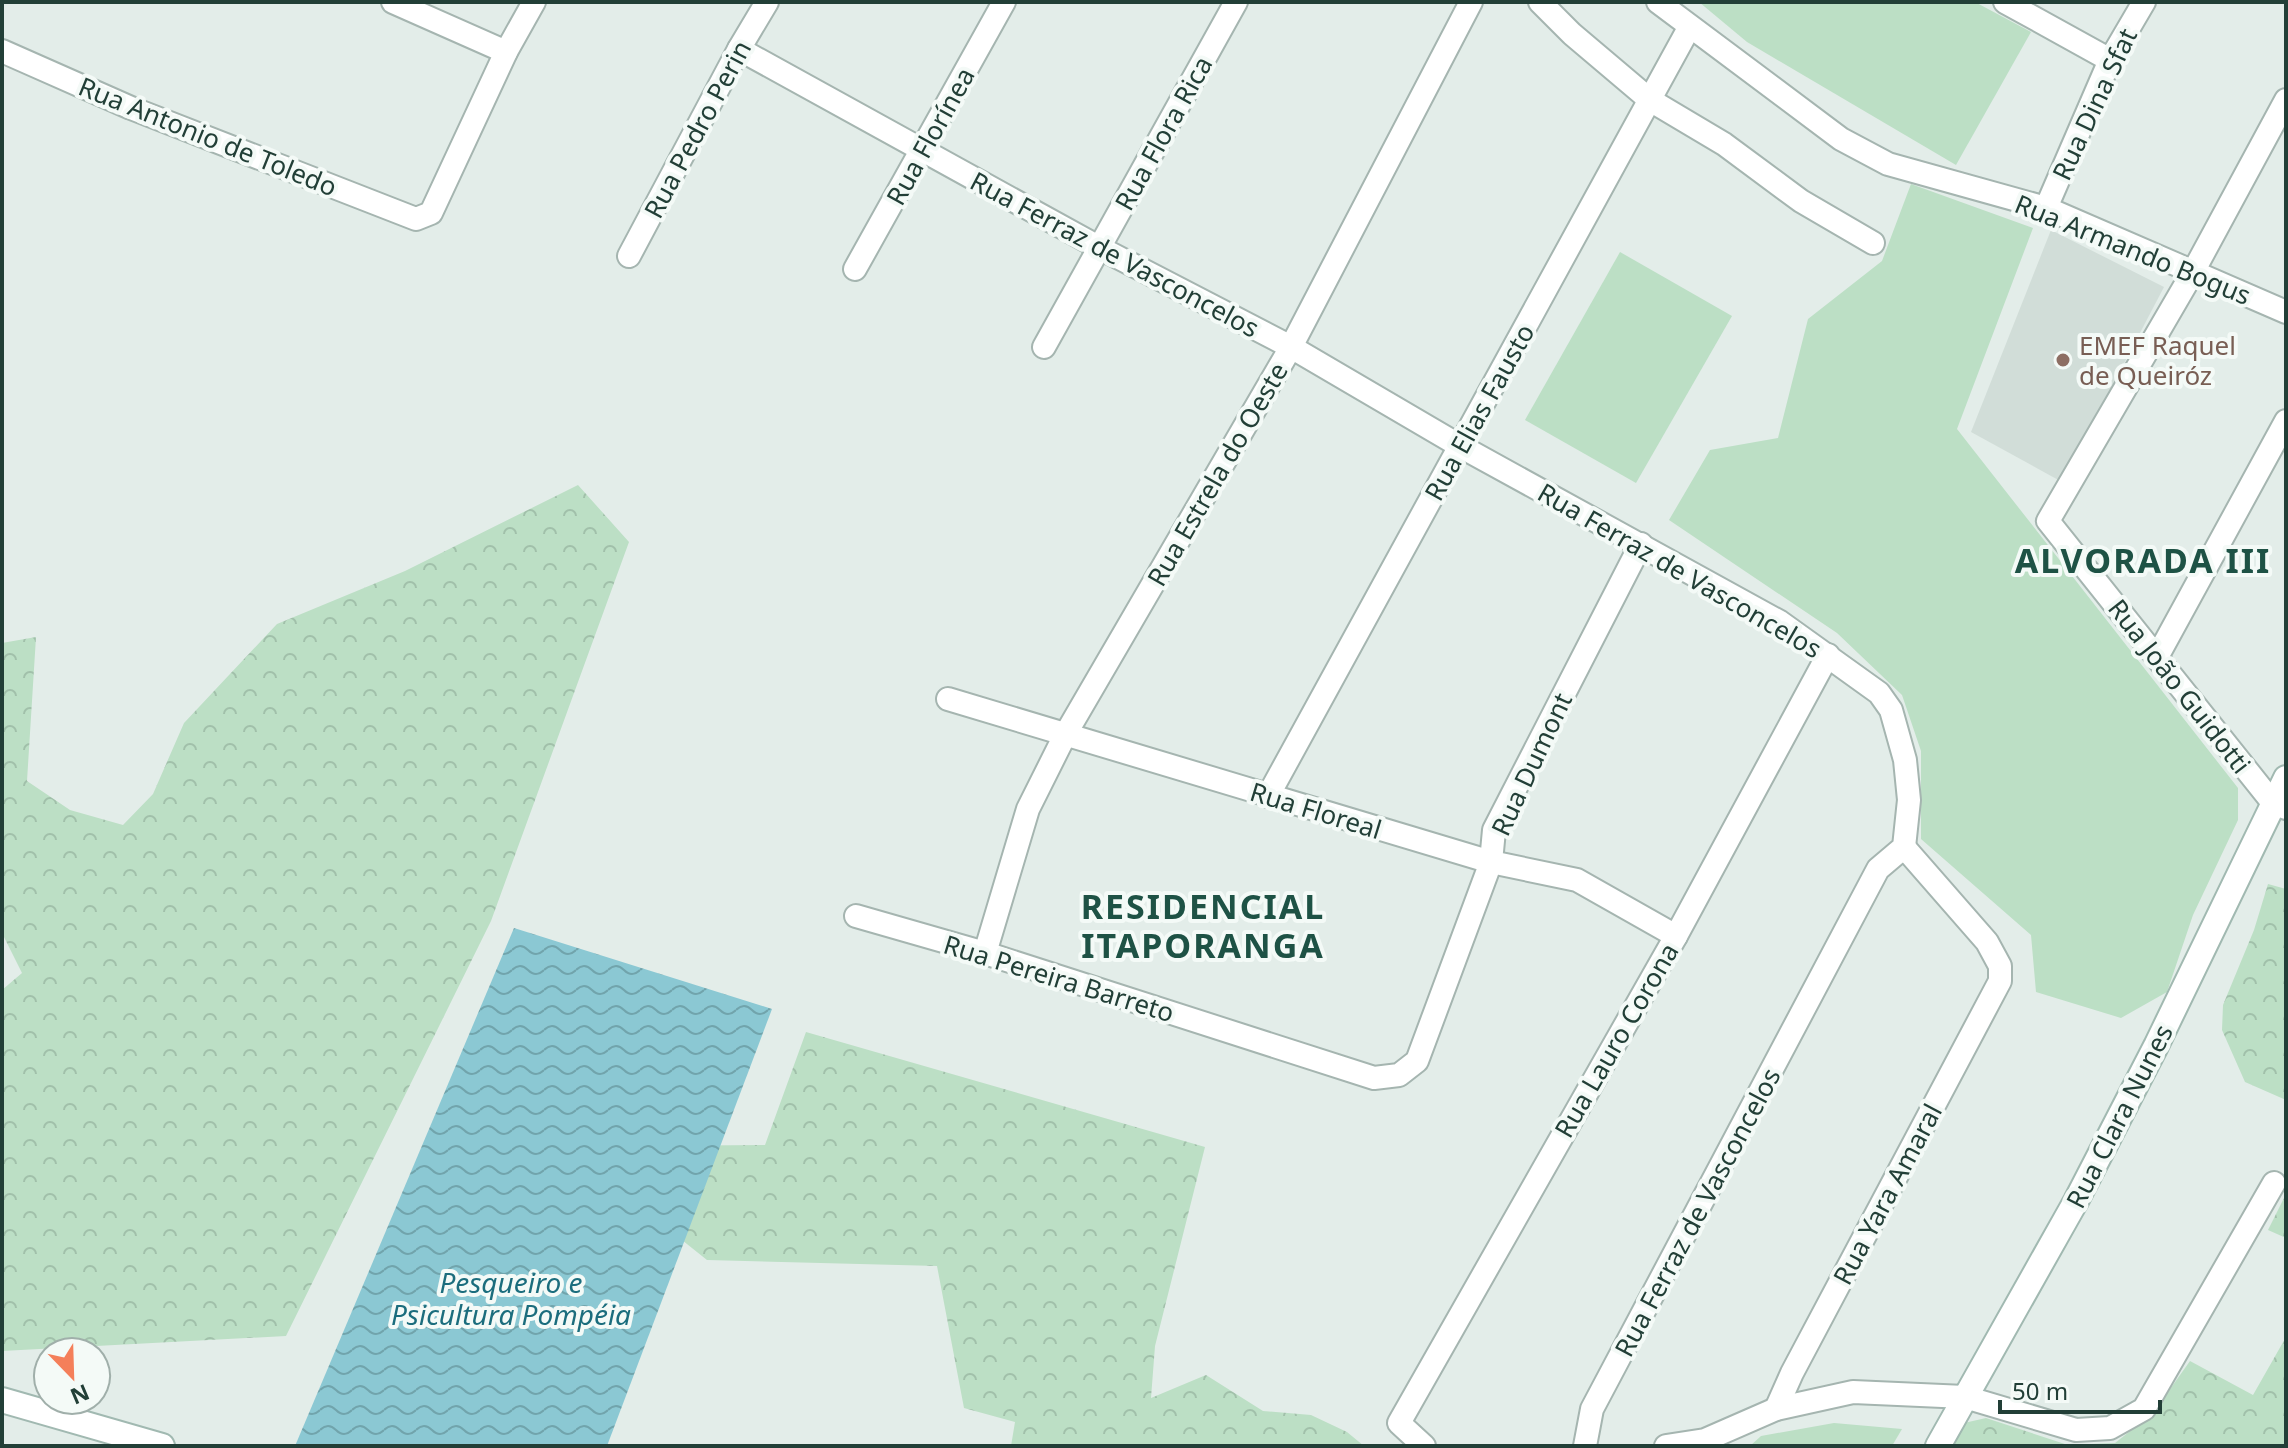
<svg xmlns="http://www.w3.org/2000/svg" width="2288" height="1448" font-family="'Noto Sans',sans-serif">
<defs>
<pattern id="forest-crowns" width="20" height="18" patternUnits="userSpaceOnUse" patternTransform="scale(2)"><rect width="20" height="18" fill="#bcdfc5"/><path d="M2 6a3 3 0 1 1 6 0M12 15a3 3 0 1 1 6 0" fill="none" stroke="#a1c0aa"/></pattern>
<pattern id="water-waves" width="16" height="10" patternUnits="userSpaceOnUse" patternTransform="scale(2)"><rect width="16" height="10" fill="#8bc8d3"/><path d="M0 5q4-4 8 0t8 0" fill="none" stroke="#71a4ac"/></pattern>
</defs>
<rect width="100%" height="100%" fill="#e3ede9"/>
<!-- built -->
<path fill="#d1ddd8" d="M 2051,230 L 2164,287 L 2062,482 L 1971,432 Z"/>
<!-- forest -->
<g fill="url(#forest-crowns)">
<path d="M 578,485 L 629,542 L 491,921 L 286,1336 L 2,1351 L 2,990 L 22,973 L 2,933 L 2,643 L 36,637 L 27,781 L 70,810 L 123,825 L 153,794 L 184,723 L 277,624 L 405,571 Z"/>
<path d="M 2268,884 L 2286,889 L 2286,1100 L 2245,1082 L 2222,1030 L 2223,1005 L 2254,930 Z"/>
<path d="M 806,1032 L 1205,1147 L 1155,1346 L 1151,1398 L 1206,1375 L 1263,1411 L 1311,1415 L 1347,1432 L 1364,1446 L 1011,1446 L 1015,1422 L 964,1408 L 937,1266 L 707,1260 L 633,1201 L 632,1146 L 765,1145 Z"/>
<path d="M 2286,1194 L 2286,1238 L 2268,1230 Z"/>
<path d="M 2286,1337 L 2286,1446 L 1952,1446 L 1964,1423 L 1986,1418 L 2068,1445 L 2115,1443 L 2153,1413 L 2190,1361 L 2253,1395 Z"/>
</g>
<!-- park -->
<g fill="#bcdfc5">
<path d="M 1699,2 L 1975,2 L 2031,32 L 1956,165 L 1747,42 Z"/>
<path d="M 1911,184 L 2033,228 L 1957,429 L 2238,788 L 2238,820 L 2193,915 L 2167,992 L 2121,1018 L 2036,992 L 2031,935 L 1921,839 L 1921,751 L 1902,695 L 1837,633 L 1669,520 L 1710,450 L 1778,438 L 1808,319 L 1882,261 Z"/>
<path d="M 1620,252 L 1732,316 L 1636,483 L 1525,420 Z"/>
<path d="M 1834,1423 L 1902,1429 L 1892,1446 L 1750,1446 L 1761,1436 Z"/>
</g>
<!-- water -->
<path fill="url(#water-waves)" d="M 514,928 L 772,1009 L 607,1446 L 295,1446 Z"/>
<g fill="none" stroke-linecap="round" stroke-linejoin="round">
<!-- street casing -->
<g stroke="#a5b5b0" stroke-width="26">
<g id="street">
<path d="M 393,2 L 506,52"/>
<path d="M 1540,2 L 1572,34 L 1650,100 L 1724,144 L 1801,201 L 1873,243"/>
<path d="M 1658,2 L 1841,139 L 1888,164 L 2046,208 L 2286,312"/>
<path d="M 2005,2 L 2110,60"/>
<path d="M 739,49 L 1100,248 L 1291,347 L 1460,446 L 1780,622 L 1879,693 L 1891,710 L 1905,760 L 1909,800 L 1904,847 L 1878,869 L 1592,1409 L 1585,1446"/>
<path d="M 2,51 L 131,108 L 416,219 L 431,213 L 506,52 L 534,2"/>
<path d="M 2286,100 L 2193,272 L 2048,521 L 2273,803 L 2286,808"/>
<path d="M 2046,208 L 2110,60 L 2144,2"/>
<path d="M 629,256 L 739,49 L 767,2"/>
<path d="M 855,269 L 1004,2"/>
<path d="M 1044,347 L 1236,2"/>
<path d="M 2157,657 L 2286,421"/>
<path d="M 948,699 L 1491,862 L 1577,880 L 1676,936"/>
<path d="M 1268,796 L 1689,28"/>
<path d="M 856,916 L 985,953 L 1374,1078 L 1399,1075 L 1417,1061 L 1491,862 L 1494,830 L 1641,544"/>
<path d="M 985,953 L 1028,809 L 1065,735 L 1291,347 L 1471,2"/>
<path d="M 1776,1409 L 1792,1373 L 2000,981 L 2000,966 L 1987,942 L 1904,847"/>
<path d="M 1424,1446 L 1399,1423 L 1676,936 L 1828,655"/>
<path d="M 1666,1446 L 1705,1440 L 1776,1409 L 1853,1392 L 1965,1397 L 2076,1430 L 2110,1428 L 2144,1409 L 2274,1183"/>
</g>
</g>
<!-- secondary casing -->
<g stroke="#a1b9b1" stroke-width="28">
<g id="secondary">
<path d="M 2,1400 L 162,1446"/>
<path d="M 1938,1446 L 2076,1201 L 2156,1046 L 2286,778"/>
</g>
</g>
<!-- street -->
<use href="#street" stroke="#fff" stroke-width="22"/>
<!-- secondary -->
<use href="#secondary" stroke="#fff" stroke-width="24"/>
</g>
<!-- markers -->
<circle fill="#8d6e63" stroke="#f4faf7" stroke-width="3" cx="2063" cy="360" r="8"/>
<g text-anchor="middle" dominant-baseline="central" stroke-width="8" stroke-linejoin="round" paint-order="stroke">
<!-- street labels -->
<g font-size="26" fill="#223f37" stroke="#f4faf7">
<text transform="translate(2094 104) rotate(-65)">Rua Dina Sfat</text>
<text transform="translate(697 129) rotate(-62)">Rua Pedro Perin</text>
<text transform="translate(1163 133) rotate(-61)">Rua Flora Rica</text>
<text transform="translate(208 136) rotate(22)">Rua Antonio de Toledo</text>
<text transform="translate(930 136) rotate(-61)">Rua Florínea</text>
<text transform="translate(2133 249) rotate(22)">Rua Armando Bogus</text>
<text transform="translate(1115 254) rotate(28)">Rua Ferraz de Vasconcelos</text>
<text transform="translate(1479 412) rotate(-61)">Rua Elias Fausto</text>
<text transform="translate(1217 474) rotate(-60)">Rua Estrela do Oeste</text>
<text transform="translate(1680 570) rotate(30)">Rua Ferraz de Vasconcelos</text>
<text transform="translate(2180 686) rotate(52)">Rua João Guidotti</text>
<text transform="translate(1531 764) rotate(-65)">Rua Dumont</text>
<text transform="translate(1316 810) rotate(17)">Rua Floreal</text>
<text transform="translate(1059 978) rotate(17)">Rua Pereira Barreto</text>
<text transform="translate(1616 1040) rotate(-60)">Rua Lauro Corona</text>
<text transform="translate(2119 1116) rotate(-63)">Rua Clara Nunes</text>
<text transform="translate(1887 1194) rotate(-62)">Rua Yara Amaral</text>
<text transform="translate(1697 1212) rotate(-62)">Rua Ferraz de Vasconcelos</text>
</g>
<!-- education labels -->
<g font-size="26" fill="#785e54" stroke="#f4faf7" text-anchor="start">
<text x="2079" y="345">EMEF Raquel<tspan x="2079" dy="30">de Queiróz</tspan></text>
</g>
<!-- water labels -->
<g font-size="28" font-style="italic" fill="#1b6d7d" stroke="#f4faf7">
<text x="511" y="1282">Pesqueiro e<tspan x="511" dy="32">Psicultura Pompéia</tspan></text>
</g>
<!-- district labels -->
<g font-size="34" font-weight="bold" letter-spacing="2" fill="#1e5245" stroke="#f4faf7">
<text x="2143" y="560">ALVORADA III</text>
<text x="1203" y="906">RESIDENCIAL<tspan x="1203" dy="39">ITAPORANGA</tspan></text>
</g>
</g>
<!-- border -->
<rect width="2288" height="1448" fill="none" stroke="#223f37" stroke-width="8"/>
<!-- north arrow -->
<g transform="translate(72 1376) rotate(157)"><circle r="38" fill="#f4faf7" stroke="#a0afaa" stroke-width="2"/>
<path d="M0-6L14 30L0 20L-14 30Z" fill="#f47f5a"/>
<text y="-12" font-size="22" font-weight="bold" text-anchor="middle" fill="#223f37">N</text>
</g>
<!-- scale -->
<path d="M2000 1400v12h160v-12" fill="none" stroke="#223f37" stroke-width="4"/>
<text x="2012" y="1400" font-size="24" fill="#223f37" stroke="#f4faf7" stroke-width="6" paint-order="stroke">50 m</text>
</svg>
